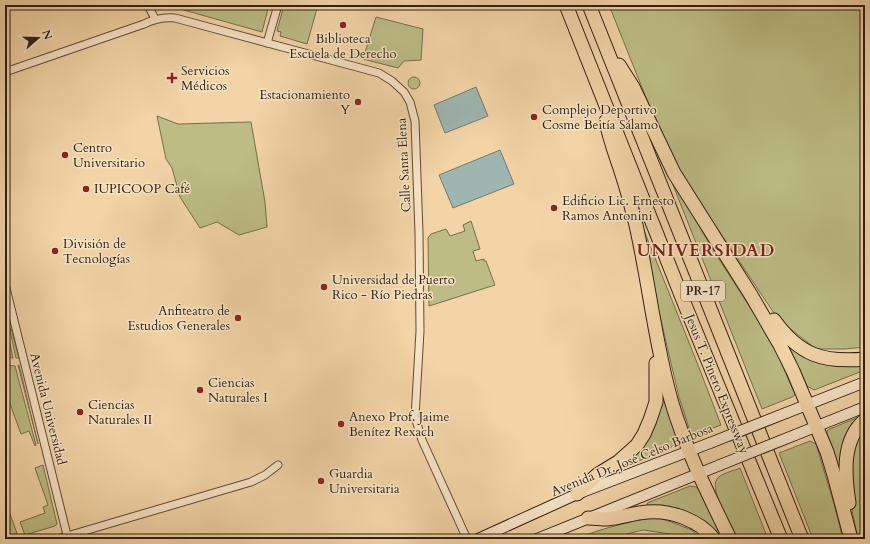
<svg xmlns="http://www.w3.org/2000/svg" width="870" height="544" font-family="Cardo,serif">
<rect width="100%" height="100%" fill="#f2d4a7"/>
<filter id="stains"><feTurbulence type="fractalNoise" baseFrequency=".005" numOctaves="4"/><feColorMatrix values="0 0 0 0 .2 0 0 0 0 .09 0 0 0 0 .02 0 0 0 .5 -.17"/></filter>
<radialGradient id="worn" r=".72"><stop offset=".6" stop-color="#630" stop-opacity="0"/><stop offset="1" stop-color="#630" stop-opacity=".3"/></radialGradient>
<!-- green -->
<g fill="#bdbc85" stroke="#776e4a">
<path d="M 166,5 L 269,5 L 262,32 Z"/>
<path d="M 284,5 L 318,5 L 307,44 L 280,36 L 281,32 L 277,31 Z"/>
<path d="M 609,5 L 865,5 L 865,347 L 845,349 L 816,349 L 778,319 L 671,160 Z"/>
<path d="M 376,17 L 423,29 L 421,60 L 404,61 L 398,68 L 363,59 Z"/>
<circle cx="414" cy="83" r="6"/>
<path d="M 157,116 L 178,124 L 251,122 L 265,202 L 267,227 L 239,235 L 217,222 L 200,228 L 180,197 L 172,168 L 166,159 Z"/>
<path d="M 671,180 L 674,181 L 710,245 L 771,340 L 794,392 L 795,395 L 792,397 L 762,409 Z"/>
<path d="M 471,221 L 480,249 L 473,251 L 476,261 L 484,259 L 484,261 L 486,261 L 495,285 L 429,306 L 428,238 L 431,234 L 446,229 L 450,236 L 465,231 L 463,225 Z"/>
<path d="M 643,228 L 698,365 L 721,425 L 696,434 L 692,434 L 690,431 L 679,397 L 644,248 Z"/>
<path d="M 11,328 L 19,358 L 16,358 L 10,331 Z"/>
<path d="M 8,334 L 13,358 L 5,357 L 5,340 Z"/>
<path d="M 789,346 L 865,364 L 865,370 L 814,390 L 807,386 Z"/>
<path d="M 5,365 L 15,366 L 36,445 L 35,446 L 29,431 L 21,434 L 5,390 Z"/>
<path d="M 18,365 L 19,365 L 38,444 Z"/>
<path d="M 662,400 L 666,401 L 680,441 L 678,444 L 611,473 Z"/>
<path d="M 861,416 L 840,467 L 838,466 L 827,437 L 827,431 L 830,429 Z"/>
<path d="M 865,423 L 865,539 L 858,539 L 851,505 L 848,460 Z"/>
<path d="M 810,441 L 816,444 L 834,504 L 843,539 L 813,539 L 779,453 Z"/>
<path d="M 43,465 L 57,524 L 55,526 L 25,535 L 20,522 L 45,513 L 43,507 L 48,505 L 35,468 Z"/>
<path d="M 740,468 L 768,539 L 738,539 C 731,527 709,490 717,479 C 721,473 734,471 740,468 Z"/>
<path d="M 690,486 L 696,487 L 698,488 L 719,530 L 716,531 L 649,507 L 647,503 Z"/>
<path d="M 5,500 L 19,539 L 5,539 Z"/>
<path d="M 658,517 L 692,530 L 702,539 L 680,539 L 670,534 L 643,530 L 606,539 L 574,539 C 602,529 628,521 658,517 Z"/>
</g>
<!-- water -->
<g fill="#9fb5b2" stroke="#737971">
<path d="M 476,87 L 488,116 L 445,133 L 434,105 Z"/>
<path d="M 500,150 L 514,184 L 453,208 L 439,175 Z"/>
</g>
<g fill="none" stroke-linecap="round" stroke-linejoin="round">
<!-- street casing -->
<g stroke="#614c35" stroke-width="9">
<g id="street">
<path d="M 148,5 L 155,19"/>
<path d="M 267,43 L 278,5"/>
<path d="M 5,72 L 144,24 C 154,19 163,17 175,18 L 379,73 L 392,81 L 404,92 L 410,102 L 415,121 L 419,233 L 420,331 L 415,417 L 422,440 L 467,539"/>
<path d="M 5,284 L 68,539"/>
<path d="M 57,539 L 251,482 L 265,475 L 278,465"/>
</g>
</g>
<!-- secondary casing -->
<g stroke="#311f0f" stroke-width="12">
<g id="secondary">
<path d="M 786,413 L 865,382"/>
<path d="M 795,435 L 865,407"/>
<path d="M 478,539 L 577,494 L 710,443"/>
<path d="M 537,539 L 720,465"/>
</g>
</g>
<!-- highway casing -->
<g stroke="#311f0f" stroke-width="15">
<g id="highway">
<path d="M 566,5 L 685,305 L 781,539"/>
<path d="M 589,5 L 802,539"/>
<path d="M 619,65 L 633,87 L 674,173 L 751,295 L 780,345 L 793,371 L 827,452 L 834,475 L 851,539"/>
<path d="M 606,121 C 610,143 618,160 624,181 C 629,196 632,211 636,225 C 649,283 655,343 671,400 C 685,448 708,494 730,539"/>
<path d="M 774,320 C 799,355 823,363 865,359"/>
<path d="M 577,494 L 597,475 L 618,462 L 637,445 L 644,434 L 650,420 L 656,402 L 656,363"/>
<path d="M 849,503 C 845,476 841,440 865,420"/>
<path d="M 588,518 C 594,518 601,519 607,519 C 620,518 633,513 647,512 C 671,510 699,520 714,539"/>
</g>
</g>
<!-- street -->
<use href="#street" stroke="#f7e3c6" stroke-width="7"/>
<!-- secondary -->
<use href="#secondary" stroke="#f7e3c6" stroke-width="10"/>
<!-- highway -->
<use href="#highway" stroke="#f2d4a7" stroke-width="13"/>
<!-- secondary-bridge casing -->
<g stroke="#311f0f" stroke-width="12" stroke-linecap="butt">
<g id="secondary-bridge">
<path d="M 710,443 L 786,413"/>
<path d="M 720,465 L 795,435"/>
</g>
</g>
<!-- secondary-bridge -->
<use href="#secondary-bridge" stroke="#f7e3c6" stroke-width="10"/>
</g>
<!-- markers -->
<g fill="#8f2418" stroke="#f7e3c6" stroke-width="1.5">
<circle cx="343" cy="25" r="4"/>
<path d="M170 72h4v4h4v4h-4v4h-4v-4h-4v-4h4z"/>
<circle cx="358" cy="102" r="4"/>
<circle cx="534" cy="117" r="4"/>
<circle cx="65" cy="155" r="4"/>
<circle cx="86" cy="189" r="4"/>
<circle cx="554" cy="208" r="4"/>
<circle cx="55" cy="251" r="4"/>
<circle cx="324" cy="287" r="4"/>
<circle cx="238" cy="318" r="4"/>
<circle cx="200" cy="390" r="4"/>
<circle cx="80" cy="412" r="4"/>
<circle cx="341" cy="424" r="4"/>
<circle cx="321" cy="481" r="4"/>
</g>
<g text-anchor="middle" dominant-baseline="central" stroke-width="3" stroke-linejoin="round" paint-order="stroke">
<!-- shield labels -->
<rect fill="#f7e3c6" stroke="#6c5a46" stroke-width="1" x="681" y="281" width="44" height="20" rx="3"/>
<g font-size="12" font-weight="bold" fill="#311f0f">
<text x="703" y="291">PR-17</text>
</g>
<!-- poi labels -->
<g font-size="13" fill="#311f0f" stroke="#f7e3c6" text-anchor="start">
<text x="343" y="39" text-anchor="middle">Biblioteca<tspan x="343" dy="15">Escuela de Derecho</tspan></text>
<text x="181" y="71">Servicios<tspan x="181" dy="15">Médicos</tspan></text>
<text x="350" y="95" text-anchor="end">Estacionamiento<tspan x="350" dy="15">Y</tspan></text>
<text x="542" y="110">Complejo Deportivo<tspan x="542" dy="15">Cosme Beitía Sálamo</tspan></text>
<text x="73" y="148">Centro<tspan x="73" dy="15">Universitario</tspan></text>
<text x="94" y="189">IUPICOOP Café</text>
<text x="562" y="201">Edificio Lic. Ernesto<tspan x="562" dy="15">Ramos Antonini</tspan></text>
<text x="63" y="244">División de<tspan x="63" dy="15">Tecnologías</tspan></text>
<text x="332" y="280">Universidad de Puerto<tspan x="332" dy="15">Rico - Río Piedras</tspan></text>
<text x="230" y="311" text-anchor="end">Anfiteatro de<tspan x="230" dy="15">Estudios Generales</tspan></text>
<text x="208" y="383">Ciencias<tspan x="208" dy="15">Naturales I</tspan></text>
<text x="88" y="405">Ciencias<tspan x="88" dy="15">Naturales II</tspan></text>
<text x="349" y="417">Anexo Prof. Jaime<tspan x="349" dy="15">Benítez Rexach</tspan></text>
<text x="329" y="474">Guardia<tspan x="329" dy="15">Universitaria</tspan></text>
</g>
<!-- street labels -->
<g font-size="13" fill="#311f0f" stroke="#f7e3c6">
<text transform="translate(404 165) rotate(-93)">Calle Santa Elena</text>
<text transform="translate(717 384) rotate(68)">Jesus T. Pinero Expressway</text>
<text transform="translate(48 409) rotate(76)">Avenida Universidad</text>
<text transform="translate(632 460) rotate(-22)">Avenida Dr. José Celso Barbosa</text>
</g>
<!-- district labels -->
<g font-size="17" font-weight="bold" letter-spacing="1" fill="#7a1f14" stroke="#f7e3c6">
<text x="706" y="250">UNIVERSIDAD</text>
</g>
</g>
<!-- margin -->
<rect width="870" height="544" fill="none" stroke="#f2d4a7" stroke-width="20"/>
<rect x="6" y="6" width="858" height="532" fill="none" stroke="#311f0f" stroke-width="2"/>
<rect x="10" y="10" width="850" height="524" fill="none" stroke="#311f0f"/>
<!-- north arrow -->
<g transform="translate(38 38) rotate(70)" stroke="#f7e3c6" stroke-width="3" paint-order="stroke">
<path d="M0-3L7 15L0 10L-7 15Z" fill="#311f0f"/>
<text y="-6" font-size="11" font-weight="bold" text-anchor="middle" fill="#311f0f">N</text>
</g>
<rect width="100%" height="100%" filter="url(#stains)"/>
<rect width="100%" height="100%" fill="url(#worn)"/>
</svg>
